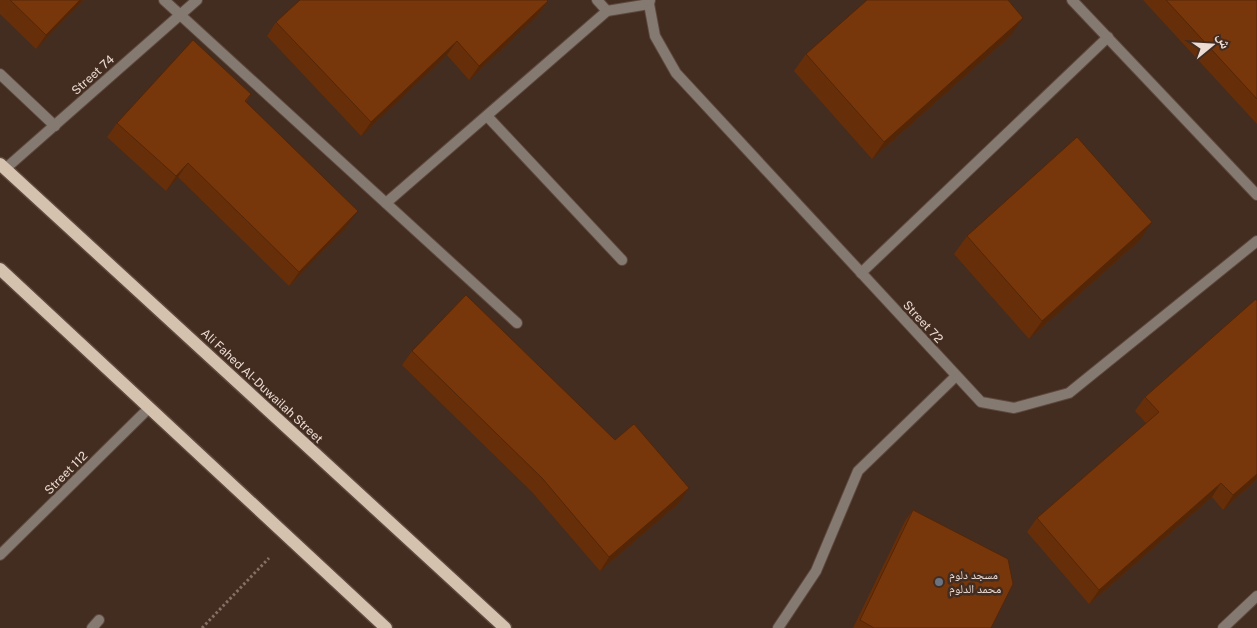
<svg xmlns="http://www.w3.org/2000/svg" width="1257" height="628" font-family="'Public Sans','Noto Naskh Arabic',sans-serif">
<rect width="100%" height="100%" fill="#432c20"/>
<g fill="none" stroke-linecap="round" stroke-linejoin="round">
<!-- service casing -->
<g stroke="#5e483d" stroke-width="12">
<g id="service">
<path d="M 164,0 L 517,323"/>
<path d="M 597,0 L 607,11"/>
<path d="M 0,74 L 55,126"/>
<path d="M 487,116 L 622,260"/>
<path d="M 386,203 L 607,11 L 649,4"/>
<path d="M 861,273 L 1108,37"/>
<path d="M 92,628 L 99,620"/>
<path d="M 778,628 L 816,571 L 858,471 L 956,376"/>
</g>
</g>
<!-- minor casing -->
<g stroke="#5e483d" stroke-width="12">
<g id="minor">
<path d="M 650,0 L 649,4 L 655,36 L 676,73 L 981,402 L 1014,408 L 1069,393 L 1257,241"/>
<path d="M 1072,0 L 1257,195"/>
<path d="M 5,169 L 197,0"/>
<path d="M 0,555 L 149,408"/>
<path d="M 1223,628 L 1257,596"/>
</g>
</g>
<!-- primary casing -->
<g stroke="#5e483d" stroke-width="15">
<g id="primary">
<path d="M 0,164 L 505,628"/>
<path d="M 0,269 L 386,628"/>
</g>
</g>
<!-- path -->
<path stroke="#857066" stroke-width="3" stroke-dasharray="2.5 2.5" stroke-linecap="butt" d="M 202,628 L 269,558"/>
<!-- service -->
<use href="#service" stroke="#847a71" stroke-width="10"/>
<!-- minor -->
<use href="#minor" stroke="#847a71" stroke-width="10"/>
<!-- primary -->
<use href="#primary" stroke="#d5c2ae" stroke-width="12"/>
</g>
<!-- wall -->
<g fill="#672f09">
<path d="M 0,0 L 83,0 L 36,49 L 0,14 Z"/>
<path d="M 1143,0 L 1257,0 L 1257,124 Z"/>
<path d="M 548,1 L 538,15 L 469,80 L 447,55 L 361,136 L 267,36 L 276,22 Z"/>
<path d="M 1011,35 L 872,159 L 794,71 L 806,54 Z"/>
<path d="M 251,94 L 246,102 L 348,225 L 289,286 L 178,177 L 166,191 L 107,137 L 117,123 Z"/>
<path d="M 967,236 L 1140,240 L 1029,339 L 954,254 Z"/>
<path d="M 1257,301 L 1257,479 L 1223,510 L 1212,497 L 1089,604 L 1027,532 L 1037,518 L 1146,423 L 1135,411 L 1145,397 Z"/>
<path d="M 412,351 L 615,440 L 680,502 L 600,571 L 532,492 L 402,365 Z"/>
<path d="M 913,510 L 991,628 L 853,628 L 905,521 Z"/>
</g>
<!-- shaded-wall -->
<g fill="#542608">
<path d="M 80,0 L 83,0 L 36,49 L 46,35 Z"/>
<path d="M 548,1 L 538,15 L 469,80 L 479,66 Z"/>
<path d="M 1023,18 L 1011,35 L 872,159 L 884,142 Z"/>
<path d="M 457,41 L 447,55 L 361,136 L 371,122 Z"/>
<path d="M 188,163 L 178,177 L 166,191 L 176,176 Z"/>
<path d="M 358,211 L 348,225 L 289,286 L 299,272 Z"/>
<path d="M 1152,222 L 1140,240 L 1029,339 L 1042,321 Z"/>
<path d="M 1257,474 L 1257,479 L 1223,510 L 1233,495 Z"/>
<path d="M 1221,483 L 1212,497 L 1089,604 L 1099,590 Z"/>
<path d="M 689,488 L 680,502 L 600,571 L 609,557 Z"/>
</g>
<!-- building -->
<g fill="#78370b" stroke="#542608">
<path d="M 10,0 L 80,0 L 46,35 Z"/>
<path d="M 300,0 L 547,0 L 548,1 L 479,66 L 457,41 L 371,122 L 276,22 Z"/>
<path d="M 867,0 L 1008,0 L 1023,18 L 884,142 L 806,54 Z"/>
<path d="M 1166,0 L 1257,0 L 1257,99 Z"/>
<path d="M 193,40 L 251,94 L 245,101 L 358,211 L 299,272 L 188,163 L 176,176 L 117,123 Z"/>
<path d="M 1077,137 L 1152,222 L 1042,321 L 967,236 Z"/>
<path d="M 466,295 L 615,440 L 634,424 L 689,488 L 609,557 L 542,478 L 412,351 Z"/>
<path d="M 1256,299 L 1257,301 L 1257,474 L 1233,495 L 1221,483 L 1099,590 L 1037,518 L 1159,412 L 1145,397 Z"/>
<path d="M 913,510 L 1008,559 L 1013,584 L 991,628 L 874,628 L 860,620 Z"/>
</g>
<!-- markers -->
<circle fill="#6b7280" stroke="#432c20" stroke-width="2" cx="939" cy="582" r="5"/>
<g text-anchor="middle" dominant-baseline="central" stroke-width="5" stroke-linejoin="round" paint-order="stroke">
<!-- street labels -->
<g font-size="12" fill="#ecdcd4" stroke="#432c20">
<text transform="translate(93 75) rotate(-42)">Street 74</text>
<text transform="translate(923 322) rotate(47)">Street 72</text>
<text transform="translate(262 386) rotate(43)">Ali Fahed Al-Duwailah Street</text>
<text transform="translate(66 473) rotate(-45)">Street 112</text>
</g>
<!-- poi labels -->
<g font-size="12" fill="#ecdcd4" stroke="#432c20" text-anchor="start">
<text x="949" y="575">مسجد دلوم<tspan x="949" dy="14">محمد الدلوم</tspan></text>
</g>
</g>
<!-- north arrow -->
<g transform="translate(1212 45) rotate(72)" stroke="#432c20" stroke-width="4" paint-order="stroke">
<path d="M0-4L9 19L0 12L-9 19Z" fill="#ecdcd4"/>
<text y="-8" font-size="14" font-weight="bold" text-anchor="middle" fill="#ecdcd4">ش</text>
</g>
</svg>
